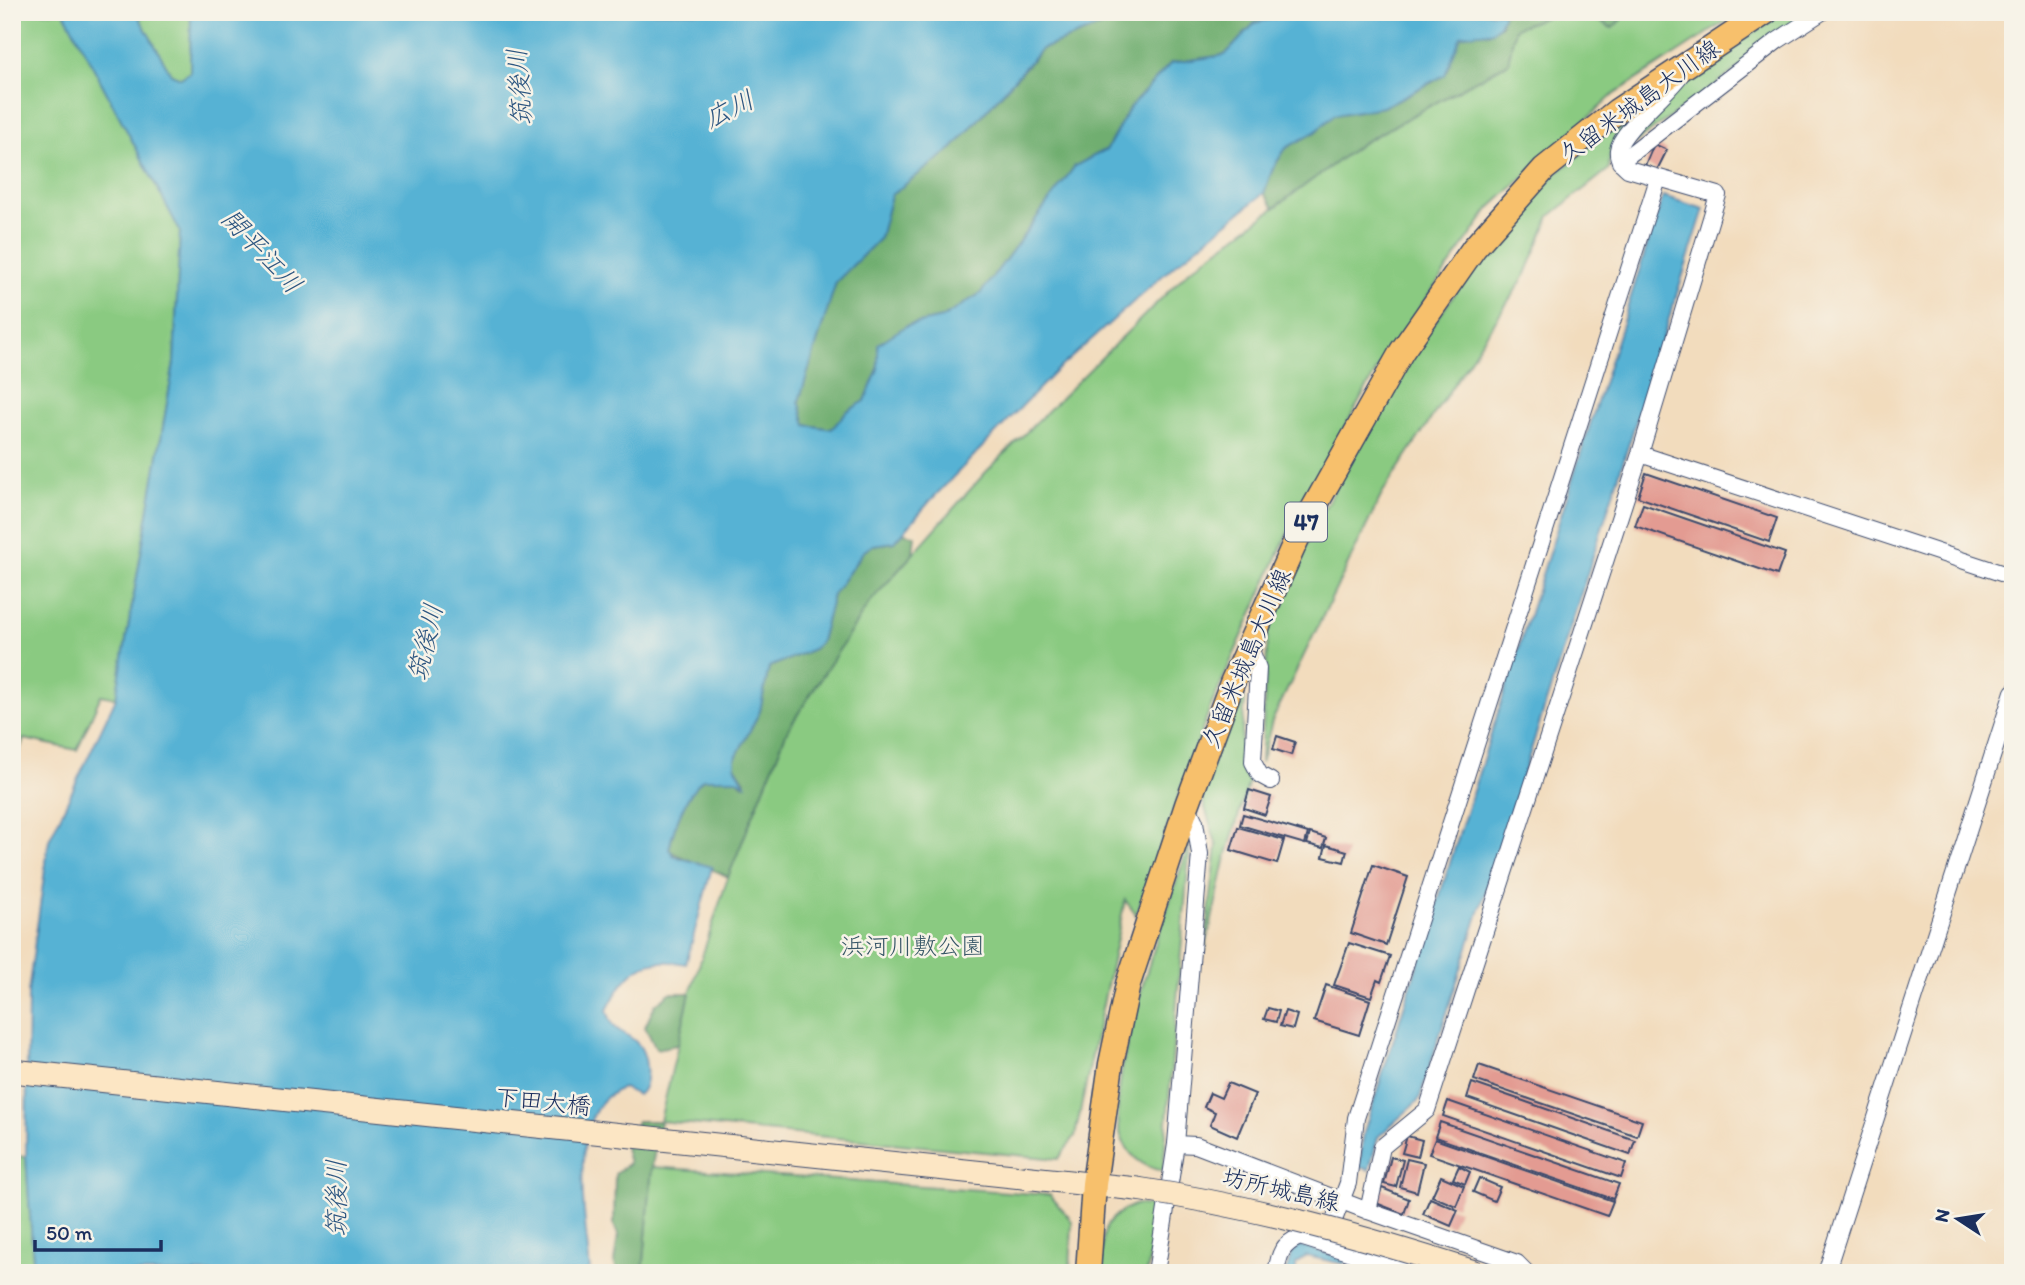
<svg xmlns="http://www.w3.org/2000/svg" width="2025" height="1285" font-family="Itim,'Klee One',sans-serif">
<rect width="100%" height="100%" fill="#f7f3e8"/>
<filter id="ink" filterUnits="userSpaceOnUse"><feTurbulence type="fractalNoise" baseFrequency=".0143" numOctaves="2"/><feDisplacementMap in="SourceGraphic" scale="14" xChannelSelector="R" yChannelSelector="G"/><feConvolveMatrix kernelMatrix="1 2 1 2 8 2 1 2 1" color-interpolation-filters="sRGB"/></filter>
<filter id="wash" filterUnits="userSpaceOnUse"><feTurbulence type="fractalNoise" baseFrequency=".00686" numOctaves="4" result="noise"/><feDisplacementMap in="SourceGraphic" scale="28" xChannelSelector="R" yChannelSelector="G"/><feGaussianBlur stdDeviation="1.57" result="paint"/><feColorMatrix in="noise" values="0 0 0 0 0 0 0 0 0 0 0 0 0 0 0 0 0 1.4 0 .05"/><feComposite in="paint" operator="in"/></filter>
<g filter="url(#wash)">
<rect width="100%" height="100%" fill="#f2dcbd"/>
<!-- green -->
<g fill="#8aca81" stroke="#527c70" stroke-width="2">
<path d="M 12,12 L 64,12 L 180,230 L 174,363 L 116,698 L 101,695 L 77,750 L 24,739 L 12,769 Z"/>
<path d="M 136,12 L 191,12 L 190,72 L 181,78 L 171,74 Z"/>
<path d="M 1559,12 L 1583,12 L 1612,28 L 1629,12 L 1740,12 L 1613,95 L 1490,208 L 1381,363 L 1298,510 L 1210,708 L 1136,915 L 1125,900 L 1075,1136 L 1058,1159 L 660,1121 L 690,993 L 728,877 L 787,731 L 869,603 L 986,472 L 1190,270 L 1362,143 L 1508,63 L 1515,28 Z"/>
<path d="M 1784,12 L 1816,12 L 1626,149 L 1630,137 L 1689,76 Z"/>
<path d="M 1661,91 L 1610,153 L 1609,169 L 1550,216 L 1526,274 L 1383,492 L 1272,721 L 1261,763 L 1268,630 L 1318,519 L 1412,354 L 1482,256 L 1554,175 Z"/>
<path d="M 1238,693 L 1245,700 L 1239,764 L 1249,781 L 1225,861 L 1204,955 L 1217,846 L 1201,795 Z"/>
<path d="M 1190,842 L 1163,1171 C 1144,1167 1132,1159 1123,1141 C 1098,1090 1171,900 1190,842 Z"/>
<path d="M 12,1156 L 26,1157 L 34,1273 L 12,1273 Z"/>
<path d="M 652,1167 L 1050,1195 L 1072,1221 L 1070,1273 L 643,1273 Z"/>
<path d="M 1137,1204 L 1158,1207 L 1147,1273 L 1101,1273 C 1103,1236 1098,1219 1137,1204 Z"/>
</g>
<!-- forest -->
<g fill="#6fae6f" stroke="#456e66" stroke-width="2">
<path d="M 1138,12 L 1299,12 L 1255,23 L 1225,55 L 1171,63 L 1130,107 L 1107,149 L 1075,166 L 981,293 L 942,318 L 906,326 L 878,369 L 865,401 L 846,412 L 833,429 L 806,425 L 799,401 L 836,282 L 880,238 L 891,195 L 953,148 L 1042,49 Z"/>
<path d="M 1504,12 L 1559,12 L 1515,28 L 1508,63 L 1362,143 L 1274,208 L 1264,193 L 1273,168 L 1286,148 L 1315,132 L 1334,115 L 1383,107 L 1433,82 L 1448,70 L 1455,44 L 1461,36 L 1481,31 L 1488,33 L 1501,25 Z"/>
<path d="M 1583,12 L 1629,12 L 1612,28 Z"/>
<path d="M 903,533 L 915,535 L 913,554 L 869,603 L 787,731 L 728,877 C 715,869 674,856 669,850 C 674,826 685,795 703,779 L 737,779 L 743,785 L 745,781 L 735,766 L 735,759 L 760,711 L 769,667 L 814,649 L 821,641 L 833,595 L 863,552 L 873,545 L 895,542 Z"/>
<path d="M 670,993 L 690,993 L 678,1045 L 656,1049 L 645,1027 L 655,1005 Z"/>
<path d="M 637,1121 L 660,1121 L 652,1167 L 643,1273 L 618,1273 L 614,1262 L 618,1235 L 614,1225 L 615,1174 L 629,1163 L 625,1148 Z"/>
</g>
<!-- water -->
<g fill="#56b2d4" stroke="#387099" stroke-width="2">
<path d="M 64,12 L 136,12 L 171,74 L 181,78 L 190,72 L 191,12 L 1138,12 L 1041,49 L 953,148 L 891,195 L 880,238 L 836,282 L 799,401 L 806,425 L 832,429 L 846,412 L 865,401 L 878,369 L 878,344 L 906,326 L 942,318 L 981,293 L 1075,166 L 1107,149 L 1130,107 L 1171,63 L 1225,55 L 1255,23 L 1299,12 L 1504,12 C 1497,42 1483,28 1461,36 L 1445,75 L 1383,107 L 1334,115 L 1315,132 L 1286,148 L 1273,168 L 1264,193 L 1170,269 L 1054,373 L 930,501 L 895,542 L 873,545 L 863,552 L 833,595 L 821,641 L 814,649 L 769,667 L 760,711 L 735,759 L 735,766 L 745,784 L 736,779 L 703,779 C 685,795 674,826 669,849 L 674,856 L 712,867 L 686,964 C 642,955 626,972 607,1010 C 615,1037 622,1028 636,1042 C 648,1052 651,1085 638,1095 L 623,1088 C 562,1108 587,1224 590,1273 L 34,1273 L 26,1157 L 28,992 L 49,840 L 116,698 L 174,363 L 180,231 Z"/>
<path d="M 1663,196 L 1704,209 L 1419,1100 L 1378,1137 L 1369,1170 L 1359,1167 L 1364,1132 Z"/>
<path d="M 1299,1246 L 1347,1259 L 1345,1264 L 1306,1256 L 1296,1264 L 1296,1273 L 1286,1273 L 1291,1254 Z"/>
</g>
<g id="blocks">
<!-- building -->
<g fill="#e39b92">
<path d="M 1654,144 L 1667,150 L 1657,170 L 1645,165 Z"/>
<path d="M 1646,473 L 1777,518 L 1769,542 L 1638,497 Z"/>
<path d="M 1643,504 L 1785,553 L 1777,575 L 1635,526 Z"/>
<path d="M 1277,736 L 1295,742 L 1291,755 L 1273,749 Z"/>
<path d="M 1249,790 L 1271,797 L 1265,815 L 1244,808 Z"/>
<path d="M 1243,814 L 1308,833 L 1305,844 L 1240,825 Z"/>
<path d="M 1238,827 L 1284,840 L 1277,864 L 1231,850 Z"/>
<path d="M 1310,833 L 1326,838 L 1323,848 L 1307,844 Z"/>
<path d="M 1326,845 L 1347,851 L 1344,862 L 1323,857 Z"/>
<path d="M 1373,865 L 1408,877 L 1386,945 L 1351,933 Z"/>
<path d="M 1349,943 L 1390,956 L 1381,982 L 1377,980 L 1371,997 L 1334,985 Z"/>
<path d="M 1326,985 L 1370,1000 L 1359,1035 L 1314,1021 Z"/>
<path d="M 1268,1008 L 1279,1011 L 1276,1022 L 1264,1019 Z"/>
<path d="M 1285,1011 L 1297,1015 L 1293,1029 L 1280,1026 Z"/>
<path d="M 1479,1065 L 1642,1121 L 1637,1136 L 1474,1080 Z"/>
<path d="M 1228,1083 L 1255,1094 L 1237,1137 L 1210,1125 L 1215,1112 L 1204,1107 L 1210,1093 L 1221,1098 Z"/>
<path d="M 1472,1083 L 1635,1140 L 1630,1155 L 1467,1098 Z"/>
<path d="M 1448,1101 L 1626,1163 L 1621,1178 L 1443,1116 Z"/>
<path d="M 1440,1122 L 1619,1184 L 1613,1199 L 1435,1137 Z"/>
<path d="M 1407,1136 L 1422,1140 L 1418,1157 L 1402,1153 Z"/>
<path d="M 1435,1139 L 1613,1201 L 1607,1216 L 1429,1154 Z"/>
<path d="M 1391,1157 L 1403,1160 L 1396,1187 L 1384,1184 Z"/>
<path d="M 1407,1159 L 1424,1163 L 1417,1192 L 1400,1187 Z"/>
<path d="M 1459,1166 L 1470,1172 L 1465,1184 L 1453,1179 Z"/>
<path d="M 1441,1176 L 1464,1186 L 1456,1206 L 1432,1196 Z"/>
<path d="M 1479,1178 L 1500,1187 L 1494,1201 L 1473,1192 Z"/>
<path d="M 1382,1188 L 1409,1199 L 1404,1214 L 1376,1203 Z"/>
<path d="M 1430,1198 L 1458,1210 L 1451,1226 L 1423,1214 Z"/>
</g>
</g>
</g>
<g filter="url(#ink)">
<use href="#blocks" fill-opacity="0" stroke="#3b496c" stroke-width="2"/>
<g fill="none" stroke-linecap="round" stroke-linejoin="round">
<!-- street casing -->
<g stroke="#3b496c" stroke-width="18">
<g id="street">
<path d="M 1620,162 L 1777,41 L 1822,12"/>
<path d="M 1640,454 L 2013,577"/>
<path d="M 1249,645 L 1258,668 L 1253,762 L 1260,775 L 1271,781"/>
<path d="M 1176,1144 L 1196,1145 L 1368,1211 L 1517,1263 L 1527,1273"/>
<path d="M 1368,1211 L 1382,1147 L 1427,1110 L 1640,454 L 1718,195 L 1628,169 C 1622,164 1617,159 1618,150 C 1620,131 1668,94 1682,73"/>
<path d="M 1325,1244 L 1348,1183 L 1356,1118 L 1658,179"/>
<path d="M 1156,1273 L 1176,1144 L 1200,854 L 1195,822 L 1187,805"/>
<path d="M 1276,1273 C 1279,1254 1282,1244 1300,1237 L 1415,1273"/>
<path d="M 1356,1273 L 1359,1254"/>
<path d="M 1826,1273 L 2013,692"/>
</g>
</g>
<!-- secondary casing -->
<g stroke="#3b496c" stroke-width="25">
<path id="secondary" d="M 12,1071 L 1137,1189"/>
</g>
<!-- primary casing -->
<g stroke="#3b496c" stroke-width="27">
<path id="primary" d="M 1088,1273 L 1094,1184 L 1111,1064 L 1128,984 L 1187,805 L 1232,683 L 1299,534 L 1402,351 L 1474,248 L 1544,169 L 1617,111 L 1766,12"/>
</g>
<!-- street -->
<use href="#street" stroke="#fff" stroke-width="16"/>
<!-- secondary -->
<use href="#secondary" stroke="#fce6c4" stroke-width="23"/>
<!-- primary -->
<use href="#primary" stroke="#f7c06c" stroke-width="24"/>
<!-- secondary-bridge casing -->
<g stroke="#3b496c" stroke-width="25" stroke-linecap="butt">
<path id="secondary-bridge" d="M 1137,1189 C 1254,1206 1365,1237 1477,1273"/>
</g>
<!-- secondary-bridge -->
<use href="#secondary-bridge" stroke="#fce6c4" stroke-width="23"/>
</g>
</g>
<g text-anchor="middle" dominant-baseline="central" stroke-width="5" stroke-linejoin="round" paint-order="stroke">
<!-- shield labels -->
<rect fill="#f7f3e8" stroke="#5d6a87" stroke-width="2" x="1285" y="502.5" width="42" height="39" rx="5"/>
<g font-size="23" font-weight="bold" fill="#1b2f5e">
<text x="1306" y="522">47</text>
</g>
<!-- street labels -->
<g font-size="24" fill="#1b2f5e" stroke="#f7f3e8">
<text transform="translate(1639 101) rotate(-36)">久留米城島大川線</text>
<text transform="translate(1246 658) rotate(-67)">久留米城島大川線</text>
<text transform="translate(543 1101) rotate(6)">下田大橋</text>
<text transform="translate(1281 1189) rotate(13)">坊所城島線</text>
</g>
<!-- park labels -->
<g font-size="24" fill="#375667" stroke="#f7f3e8">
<text x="913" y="945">浜河川敷公園</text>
</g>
<!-- water labels -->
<g font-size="26" font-style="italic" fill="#2d5681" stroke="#f7f3e8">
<text transform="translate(519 87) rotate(-94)">筑後川</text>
<text transform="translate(729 109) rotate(-26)">広川</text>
<text transform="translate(262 251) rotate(47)">開平江川</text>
<text transform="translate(425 642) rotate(-77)">筑後川</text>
<text transform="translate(336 1198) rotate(-90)">筑後川</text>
</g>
</g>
<!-- margin -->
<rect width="2025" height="1285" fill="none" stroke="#f7f3e8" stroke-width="42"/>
<!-- north arrow -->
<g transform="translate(1958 1219) rotate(282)" stroke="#f7f3e8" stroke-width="5" paint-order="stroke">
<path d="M0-5L12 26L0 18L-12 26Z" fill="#1b2f5e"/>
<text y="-10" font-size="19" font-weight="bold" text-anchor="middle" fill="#1b2f5e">N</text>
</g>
<!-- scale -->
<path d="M35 1240v10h126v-10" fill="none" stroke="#1b2f5e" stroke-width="3.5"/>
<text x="46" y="1240" font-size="21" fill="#1b2f5e" stroke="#f7f3e8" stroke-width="5" paint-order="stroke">50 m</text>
</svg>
